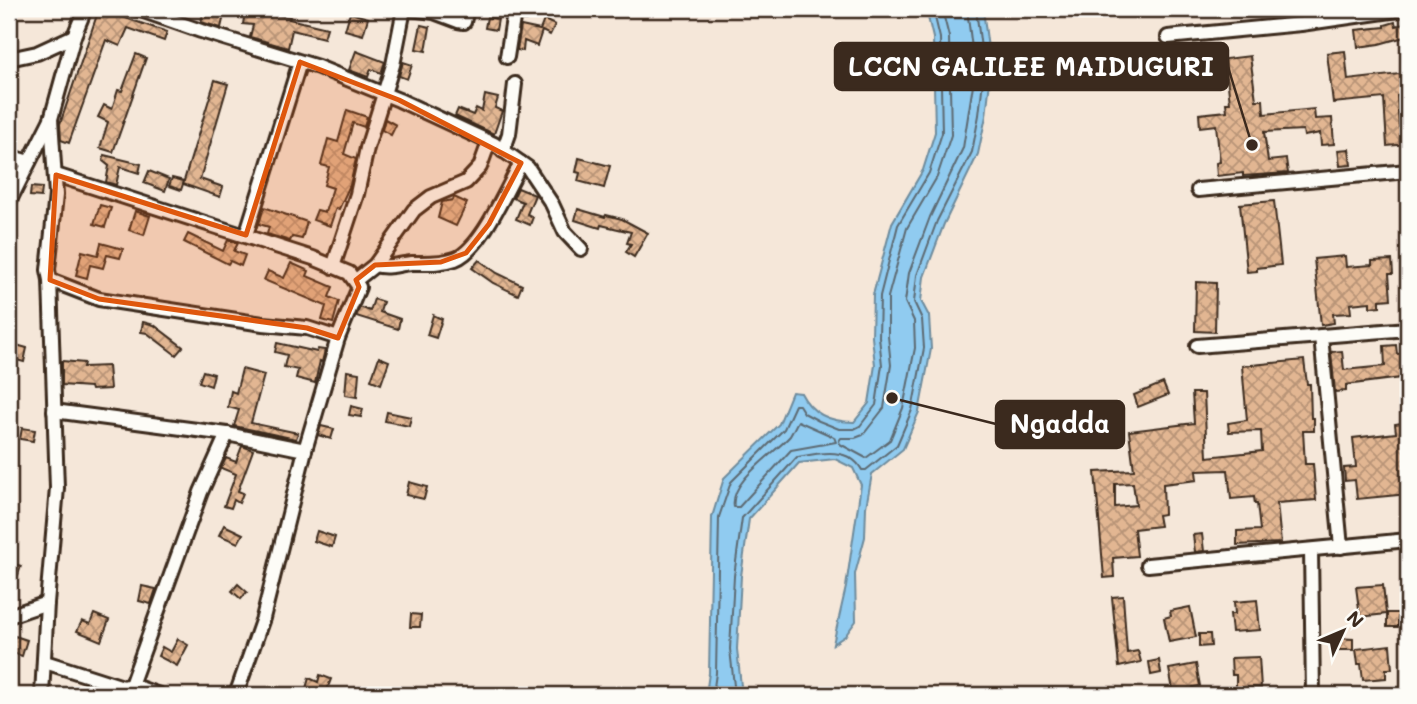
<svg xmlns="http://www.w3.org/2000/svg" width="1417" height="704" font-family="Mali,sans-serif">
<defs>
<pattern id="building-cross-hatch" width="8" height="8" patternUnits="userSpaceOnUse" patternTransform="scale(1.75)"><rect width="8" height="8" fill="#e2b692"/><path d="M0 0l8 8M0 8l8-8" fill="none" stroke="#b89477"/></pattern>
</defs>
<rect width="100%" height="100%" fill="#f5e7d9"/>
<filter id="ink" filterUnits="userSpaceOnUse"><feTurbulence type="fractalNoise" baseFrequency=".0143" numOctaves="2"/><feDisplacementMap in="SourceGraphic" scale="14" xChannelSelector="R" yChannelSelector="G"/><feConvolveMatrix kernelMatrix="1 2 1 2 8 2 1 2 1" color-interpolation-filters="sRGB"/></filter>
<g filter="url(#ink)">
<!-- water -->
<path fill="#90cbf0" stroke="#6e8b9c" stroke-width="2" d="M 926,9 L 983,9 L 991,72 L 986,116 L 978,154 L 944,224 L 924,277 L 921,301 L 929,316 L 931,349 L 919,412 L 903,449 L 872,474 L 866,507 L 865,537 L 855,574 L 856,621 L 845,636 L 833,644 L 846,587 L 861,485 L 853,468 L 835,459 L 799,463 L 749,519 L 741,576 L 737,649 L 742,695 L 706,695 L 709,673 L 712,517 L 724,478 L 779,424 L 792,392 L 801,393 C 812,415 831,422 854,422 L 869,403 L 875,365 L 872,337 L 873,295 L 892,223 L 923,170 L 935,132 L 933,38 Z"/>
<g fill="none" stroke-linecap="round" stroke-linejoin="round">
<!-- shore -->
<g stroke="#5d6a72" stroke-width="2">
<path d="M 942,9 L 949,37 L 951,135 L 937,177 L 907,228 L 888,297 L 888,336 L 891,365 L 884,408 L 863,435 L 855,438 L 841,438 L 839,441 L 840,444 L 866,458 L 890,440 L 903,408 L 915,348 L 914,321 L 905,302 L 909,273 L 930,217 L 963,148 L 975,72 L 967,9"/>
<path d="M 798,421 L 834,437 L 836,442 L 791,450 L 739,507 L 734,507 C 729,481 774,454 790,436 C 793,431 795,426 798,421 Z"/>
<path d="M 713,695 L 716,673 L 719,517 L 731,482 L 784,429 L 795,405 L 799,405 L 804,413 L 819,421 L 839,429 L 854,429 L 860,426 L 876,405 L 882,365 L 879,337 L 880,296 L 898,225 L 929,173 L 942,133 L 940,38 L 933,9"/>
<path d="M 735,695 L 730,649 L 734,576 L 742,518 L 797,457 C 819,453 849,446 862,470 L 866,470 L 897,445 L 912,410 L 924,348 L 922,319 L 914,302 L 917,275 L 937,221 L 972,152 L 979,115 L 984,72 L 976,9"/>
</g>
</g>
<!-- building -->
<g fill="url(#building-cross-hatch)" stroke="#3b2a1e" stroke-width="2" fill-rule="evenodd">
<path d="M 99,9 L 167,32 L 164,41 L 128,28 L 120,46 L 106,40 L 69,143 L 61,140 L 60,124 Z"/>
<path d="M 204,9 L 219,9 L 218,14 L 224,15 L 221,28 L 201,22 Z"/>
<path d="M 245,12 L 290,17 L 289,19 L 327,28 L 324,38 L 292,30 L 288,48 L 250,37 L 253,25 L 243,24 Z"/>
<path d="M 350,13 L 368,18 L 363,35 L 345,30 Z"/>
<path d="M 487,17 L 498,19 L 496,30 L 485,28 Z"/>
<path d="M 544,20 L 555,25 L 550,35 L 542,31 L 537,46 L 524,41 L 523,51 L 517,50 L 521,26 L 540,30 Z"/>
<path d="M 1395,22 L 1396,26 L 1408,23 L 1408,36 L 1379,44 L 1358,47 L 1356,30 L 1385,27 L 1385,25 Z"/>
<path d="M 421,25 L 430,27 L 426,51 L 416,49 Z"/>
<path d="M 356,51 L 385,62 L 381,73 L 371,69 L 368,77 L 349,70 Z"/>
<path d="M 1345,51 L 1348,80 L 1408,73 L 1408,95 L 1397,96 L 1399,127 L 1408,126 L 1408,144 L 1387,146 L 1384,98 L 1333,103 L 1327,53 Z"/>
<path d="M 136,54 L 146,58 L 113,152 L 100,148 L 108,122 L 98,117 L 104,105 L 112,109 L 118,90 L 122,91 Z"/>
<path d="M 1250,56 L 1256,100 L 1263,100 L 1264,114 L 1314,109 L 1315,119 L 1332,118 L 1334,144 L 1321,145 L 1320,133 L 1304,136 L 1303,130 L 1264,132 L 1268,161 L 1286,159 L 1288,173 L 1243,176 L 1243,173 L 1217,176 L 1216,163 L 1220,162 L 1216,125 L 1200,127 L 1199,114 L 1227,111 L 1226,103 L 1230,103 L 1225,59 Z"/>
<path d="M 403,62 L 412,65 L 407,79 L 399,76 Z"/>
<path d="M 215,80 L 228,84 L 200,179 L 223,187 L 220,197 L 183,184 Z"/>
<path d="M 485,95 L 498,98 L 495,108 L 502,111 L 494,134 L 455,116 L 458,109 L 473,115 L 476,108 L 482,111 Z"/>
<path d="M 347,110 L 367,117 L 364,127 L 353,123 L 344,154 L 356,159 L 350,185 L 339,209 L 336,208 L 330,226 L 313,220 L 317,210 L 325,212 L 333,188 L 324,185 L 329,167 L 321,165 L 328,139 L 338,142 Z"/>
<path d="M 385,119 L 396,125 L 391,135 L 382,130 Z"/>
<path d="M 1349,149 L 1351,165 L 1340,166 L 1338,150 Z"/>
<path d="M 104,155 L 141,164 L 139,173 L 120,167 L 116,185 L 106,182 L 109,166 L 103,161 Z"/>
<path d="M 579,158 L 610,166 L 604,188 L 578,181 L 580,173 L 576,172 Z"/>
<path d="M 149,171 L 169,179 L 165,191 L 144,183 Z"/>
<path d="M 172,178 L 184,181 L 181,190 L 169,186 Z"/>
<path d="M 31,187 L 42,188 L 41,197 L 30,196 Z"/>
<path d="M 518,188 L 535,195 L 527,214 L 533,217 L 530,225 L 516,219 L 523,202 L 513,198 Z"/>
<path d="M 454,197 L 467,203 L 456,226 L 438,218 L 442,202 L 453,200 Z"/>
<path d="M 1274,201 L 1281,265 L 1257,268 L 1257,271 L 1247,272 L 1240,204 Z"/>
<path d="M 100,205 L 111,208 L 105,227 L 94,224 Z"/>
<path d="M 264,207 L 307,222 L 302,239 L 292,237 L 290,241 L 267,234 L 269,227 L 259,224 Z"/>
<path d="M 578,209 L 605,217 L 606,215 L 622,219 L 648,233 L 634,257 L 626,252 L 631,244 L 627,243 L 631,232 L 601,225 L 600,228 L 575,220 Z"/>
<path d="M 135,211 L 150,216 L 144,235 L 129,230 Z"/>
<path d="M 188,234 L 223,251 L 228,240 L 238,243 L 234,251 L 245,255 L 241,266 L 230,261 L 228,264 L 184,242 Z"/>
<path d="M 101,243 L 123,249 L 120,258 L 107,255 L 103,268 L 90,265 L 87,278 L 76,275 L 82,251 L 98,255 Z"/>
<path d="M 1345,256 L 1346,267 L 1372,265 L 1372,261 L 1392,260 L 1393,274 L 1389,274 L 1391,299 L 1380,300 L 1380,306 L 1370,307 L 1370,302 L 1350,304 L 1351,313 L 1333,314 L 1334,323 L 1321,325 L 1314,259 Z"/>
<path d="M 479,260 L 497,273 L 522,285 L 518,295 L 493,283 L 472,268 Z"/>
<path d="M 291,263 L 309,271 L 307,276 L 333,287 L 329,297 L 339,301 L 333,323 L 322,320 L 326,306 L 264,280 L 268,271 L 284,278 Z"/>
<path d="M 1196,282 L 1216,283 L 1215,332 L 1195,331 Z"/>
<path d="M 374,299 L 383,302 L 380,312 L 400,319 L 398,329 L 356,316 L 360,307 L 370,311 Z"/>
<path d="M 433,315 L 442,319 L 436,338 L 427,335 Z"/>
<path d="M 143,322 L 154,325 L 183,347 L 176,355 L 147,333 L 141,332 Z"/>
<path d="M 9,343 L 27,348 L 24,362 L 9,358 Z"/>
<path d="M 277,343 L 317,352 L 318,349 L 325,350 L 322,362 L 320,361 L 315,383 L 296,378 L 298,370 L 284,367 L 287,355 L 275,352 Z"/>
<path d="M 1396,345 L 1397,354 L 1408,353 L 1408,377 L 1346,385 L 1346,391 L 1335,392 L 1331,352 L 1342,351 L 1344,370 L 1385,366 L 1384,346 Z"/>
<path d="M 379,357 L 389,361 L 381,384 L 371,380 Z"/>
<path d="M 1304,360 L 1307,384 L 1310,384 L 1311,418 L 1314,418 L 1314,431 L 1303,431 L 1305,464 L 1313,464 L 1316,500 L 1277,503 L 1281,543 L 1237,545 L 1237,531 L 1260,530 L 1257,504 L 1255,504 L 1254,497 L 1231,499 L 1228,470 L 1196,471 L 1197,480 L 1163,484 L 1164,514 L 1158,515 L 1160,526 L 1134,529 L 1137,556 L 1113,558 L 1114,577 L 1104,578 L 1095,472 L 1134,470 L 1129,431 L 1194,423 L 1192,393 L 1204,393 L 1207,457 L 1262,451 L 1261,431 L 1229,432 L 1228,423 L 1247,420 L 1242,366 ZM 1133,483 L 1136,505 L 1115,507 L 1115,484 Z"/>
<path d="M 62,361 L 84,363 L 83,367 L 108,366 L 110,389 L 91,390 L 90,387 L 62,385 Z"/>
<path d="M 242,369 L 264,375 L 251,423 L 298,433 L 296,439 L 234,426 L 239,410 L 228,407 L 231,391 L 236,393 Z"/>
<path d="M 203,371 L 214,374 L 211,386 L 199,382 Z"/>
<path d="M 347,371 L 359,373 L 357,397 L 345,395 Z"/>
<path d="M 1163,383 L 1168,395 L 1138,407 L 1134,395 Z"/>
<path d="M 351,406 L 363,409 L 361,417 L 349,415 Z"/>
<path d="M 387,412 L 411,417 L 409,426 L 385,421 Z"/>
<path d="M 1408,422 L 1408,494 L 1357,499 L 1355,480 L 1345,481 L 1344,468 L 1356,467 L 1353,438 L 1396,433 L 1395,424 Z"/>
<path d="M 321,426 L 334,429 L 331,439 L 318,435 Z"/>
<path d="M 22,428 L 35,430 L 33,441 L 20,439 Z"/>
<path d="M 242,446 L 253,450 L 238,491 L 243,493 L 239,503 L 234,500 L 231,508 L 224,506 L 236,474 L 221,468 L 226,458 L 236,462 Z"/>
<path d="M 409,482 L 427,487 L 424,499 L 406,495 Z"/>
<path d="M 224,525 L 243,534 L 238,543 L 219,535 Z"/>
<path d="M 317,531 L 335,537 L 332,547 L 314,541 Z"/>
<path d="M 1202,534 L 1204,551 L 1195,552 L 1193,535 Z"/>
<path d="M 11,563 L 21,566 L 18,575 L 9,573 Z"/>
<path d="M 238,584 L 247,592 L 241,599 L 232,591 Z"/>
<path d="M 1383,585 L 1386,614 L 1360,617 L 1356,587 Z"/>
<path d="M 142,586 L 156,589 L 151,604 L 139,601 Z"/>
<path d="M 1123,596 L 1127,653 L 1138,651 L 1141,662 L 1119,667 L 1112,597 Z"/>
<path d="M 1257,600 L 1260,630 L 1232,632 L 1230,614 L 1235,614 L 1234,602 Z"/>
<path d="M 1190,607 L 1196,637 L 1169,642 L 1164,618 L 1171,616 L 1170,611 Z"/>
<rect x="1387" y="613" width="11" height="14"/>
<path d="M 94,614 L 109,620 L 101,641 L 77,631 L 82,621 L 90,624 Z"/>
<path d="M 411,614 L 421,615 L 420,627 L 410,627 Z"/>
<path d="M 1199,634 L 1210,634 L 1211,646 L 1199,647 Z"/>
<path d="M 15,636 L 27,640 L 22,656 L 10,652 Z"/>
<path d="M 1337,638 L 1353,639 L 1353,650 L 1336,650 Z"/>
<path d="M 178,639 L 188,645 L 177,666 L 158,656 L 162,647 L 171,652 Z"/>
<path d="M 1390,645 L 1392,669 L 1386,669 L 1386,678 L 1363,680 L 1361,664 L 1358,664 L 1356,649 Z"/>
<path d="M 1259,657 L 1261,688 L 1236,688 L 1236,675 L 1232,675 L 1231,658 Z"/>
<path d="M 1159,660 L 1161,673 L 1151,675 L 1149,662 Z"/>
<path d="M 1196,664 L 1200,686 L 1193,687 L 1194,695 L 1174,695 L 1169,669 Z"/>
<path d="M 320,675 L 331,679 L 325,695 L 305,692 L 309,678 L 318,682 Z"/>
</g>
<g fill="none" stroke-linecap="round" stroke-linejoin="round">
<!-- minor casing -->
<g stroke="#3b2a1e" stroke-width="18">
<g id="minor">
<path d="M 138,9 L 201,31 L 318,67 L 399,100 L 494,144 L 528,168 L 552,204 L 565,232 L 581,249"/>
<path d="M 410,9 L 434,12 L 458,21 L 464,22 L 467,9"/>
<path d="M 504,9 L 524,13 L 531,9"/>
<path d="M 1168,37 L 1301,24 L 1405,9"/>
<path d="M 507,57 L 514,12"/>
<path d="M 9,59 L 37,53 L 74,36"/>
<path d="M 503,151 L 509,134 L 515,84"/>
<path d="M 9,156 L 29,162"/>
<path d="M 1198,190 L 1408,171"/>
<path d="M 9,202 L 51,119 L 74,36 L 85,9"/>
<path d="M 246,235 L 300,62"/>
<path d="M 375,265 C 388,269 398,264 412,263 C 426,263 441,264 455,259 C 481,250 507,188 521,163"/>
<path d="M 333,267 L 357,194 L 367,148 L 393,65 L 404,9"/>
<path d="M 50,280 L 99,299 L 263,324 L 307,328 L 338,338"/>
<path d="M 356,280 L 375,265 L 414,210 L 431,197 L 466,182 L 480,167 L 489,142"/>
<path d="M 1321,336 L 1341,547"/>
<path d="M 1197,346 L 1408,329"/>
<path d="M 54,411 L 227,434 L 305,450 L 338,338 L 359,287 L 349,273 L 313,258 L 56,175"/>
<path d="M 1311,550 L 1313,695"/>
<path d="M 1148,565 L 1408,540"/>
<path d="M 9,616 L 47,603"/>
<path d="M 45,662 L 123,687 L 131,685 L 159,695"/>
<path d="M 131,685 L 201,492 L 227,434"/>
<path d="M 42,695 L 47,603 L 57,488 L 50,280 L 48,270 L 56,195 L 51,119"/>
<path d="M 236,695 L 263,618 L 305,450"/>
</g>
</g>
<!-- minor -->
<use href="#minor" stroke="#fdfcf7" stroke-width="12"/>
</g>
</g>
<!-- marked area -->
<path fill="#df570d" fill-opacity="0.2" stroke="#df570d" stroke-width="5" stroke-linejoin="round" d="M 300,62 L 399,100 L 521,163 L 489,224 L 466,253 L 441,262 L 375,265 L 356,280 L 359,287 L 338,338 L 307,328 L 99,299 L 50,280 L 56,175 L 246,235 Z"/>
<!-- callouts -->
<path fill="none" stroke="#3b2a1e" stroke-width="2.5" d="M1252 145L1228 67M892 398L996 424"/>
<g fill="#3b2a1e" stroke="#fdfcf7" stroke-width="2.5">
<circle cx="1252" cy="145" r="7"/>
<circle cx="892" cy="398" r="7"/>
</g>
<g fill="#3b2a1e" stroke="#3b2a1e" stroke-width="2.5">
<rect x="835" y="43" width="393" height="47" rx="7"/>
<rect x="996" y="401" width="128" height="47" rx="7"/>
</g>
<g font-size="26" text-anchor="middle" font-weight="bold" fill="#fff">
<text x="1031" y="76">LCCN GALILEE MAIDUGURI</text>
<text x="1060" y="433">Ngadda</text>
</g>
<!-- margin -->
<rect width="1417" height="704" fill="none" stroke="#fdfcf7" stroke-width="35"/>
<rect x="18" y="18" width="1382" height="669" fill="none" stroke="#3b2a1e" stroke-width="2.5" filter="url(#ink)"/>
<!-- north arrow -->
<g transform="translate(1343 631) rotate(46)" stroke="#fdfcf7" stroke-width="5" paint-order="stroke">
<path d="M0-5L12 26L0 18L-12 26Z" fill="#3b2a1e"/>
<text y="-10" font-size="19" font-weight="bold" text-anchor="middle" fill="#3b2a1e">N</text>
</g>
</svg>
